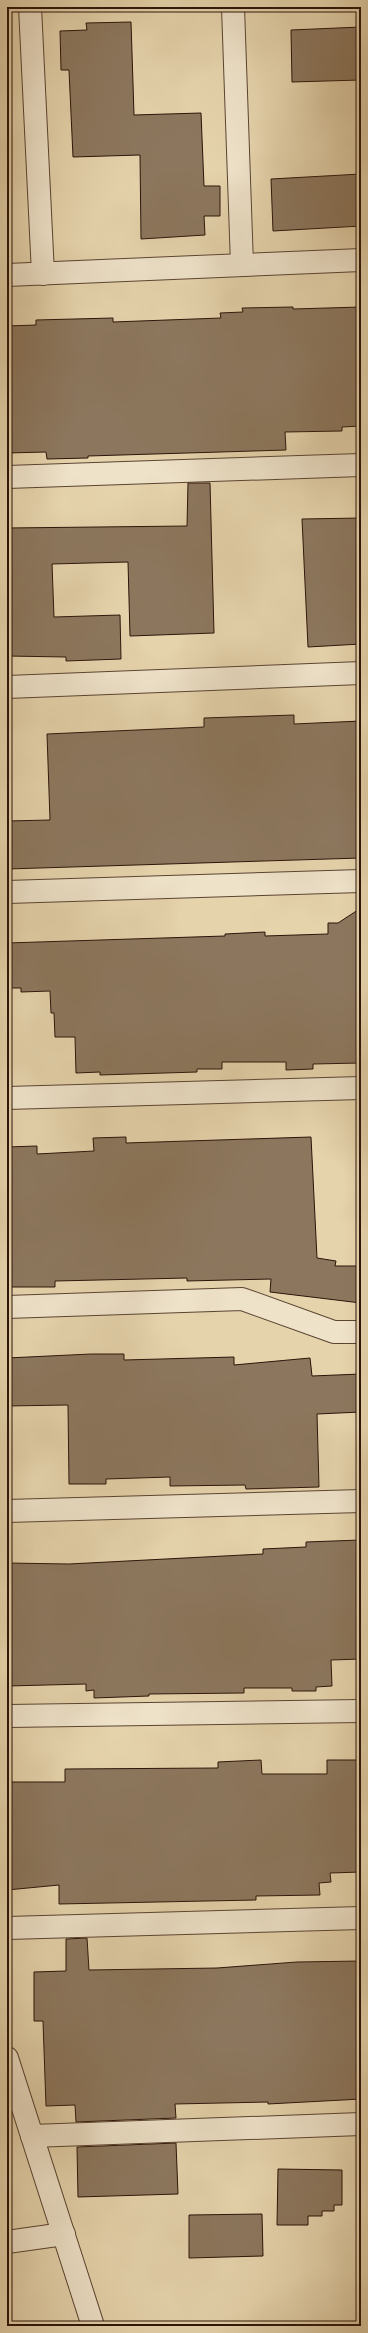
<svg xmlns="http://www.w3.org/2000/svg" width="368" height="2333" font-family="'IM FELL Great Primer',serif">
<rect width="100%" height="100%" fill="#e5d3ac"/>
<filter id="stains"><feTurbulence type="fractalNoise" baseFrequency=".005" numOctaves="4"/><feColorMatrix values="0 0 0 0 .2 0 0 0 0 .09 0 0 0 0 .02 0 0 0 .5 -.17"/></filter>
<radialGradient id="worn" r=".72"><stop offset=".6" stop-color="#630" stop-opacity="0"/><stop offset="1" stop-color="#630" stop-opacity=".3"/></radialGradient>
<!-- building -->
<g fill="#8c775e" stroke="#2c1409">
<path d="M 131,22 L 134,115 L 201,113 L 204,186 L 220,186 L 220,216 L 204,216 L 205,235 L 141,239 L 140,155 L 73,157 L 69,70 L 61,70 L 60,31 L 87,30 L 86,23 Z"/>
<path d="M 361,27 L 361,80 L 292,82 L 291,30 Z"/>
<path d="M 361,174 L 361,226 L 273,231 L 271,179 Z"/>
<path d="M 293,307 L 293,309 L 361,307 L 361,426 L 342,427 L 342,431 L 285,432 L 286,450 L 88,456 L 88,458 L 47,459 L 46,452 L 7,453 L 7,326 L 36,325 L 36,320 L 113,318 L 113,322 L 221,318 L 220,313 L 243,312 L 242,308 Z"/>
<path d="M 188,483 L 210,483 L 214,633 L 130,636 L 128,562 L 52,564 L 54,617 L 120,615 L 121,659 L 66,661 L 66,657 L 7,656 L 7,528 L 187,526 Z"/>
<path d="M 361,518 L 361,644 L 308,647 L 302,519 Z"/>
<path d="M 294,715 L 294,724 L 361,721 L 361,858 L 7,869 L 7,821 L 50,820 L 47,734 L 204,727 L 204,718 Z"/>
<path d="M 361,908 L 361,1063 L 313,1064 L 313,1069 L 286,1070 L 286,1062 L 222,1062 L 222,1069 L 197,1069 L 197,1072 L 100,1075 L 100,1072 L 76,1073 L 75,1037 L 55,1037 L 54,1013 L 51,1013 L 50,991 L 21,992 L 21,988 L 7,988 L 7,943 L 225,936 L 225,934 L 265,932 L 265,936 L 328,934 L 328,923 L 338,923 Z"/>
<path d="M 126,1137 L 126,1143 L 311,1137 L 317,1258 L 336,1261 L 335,1266 L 361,1266 L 361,1303 L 270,1292 L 271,1279 L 187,1281 L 187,1278 L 55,1281 L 55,1287 L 7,1287 L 7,1147 L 37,1146 L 37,1154 L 94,1151 L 93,1138 Z"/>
<path d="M 91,1354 L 124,1354 L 124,1360 L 234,1357 L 234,1365 L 310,1358 L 312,1376 L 361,1374 L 361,1412 L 317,1414 L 319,1487 L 246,1489 L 245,1485 L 170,1486 L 170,1477 L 106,1479 L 106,1484 L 69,1484 L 68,1405 L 7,1406 L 7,1358 Z"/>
<path d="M 361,1540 L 361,1659 L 331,1660 L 332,1686 L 316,1687 L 316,1691 L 292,1691 L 292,1688 L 244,1688 L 244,1693 L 149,1694 L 149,1696 L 94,1698 L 94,1690 L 86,1691 L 86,1684 L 8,1686 L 7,1563 L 69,1564 L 263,1554 L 263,1549 L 306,1547 L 306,1542 Z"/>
<path d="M 261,1760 L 262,1774 L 327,1774 L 327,1760 L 361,1760 L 361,1872 L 330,1873 L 331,1882 L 319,1883 L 320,1895 L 256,1896 L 256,1900 L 59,1904 L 59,1885 L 7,1890 L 7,1782 L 65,1782 L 65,1769 L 218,1768 L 218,1762 Z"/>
<path d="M 87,1938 L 89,1970 L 217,1968 L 297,1962 L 361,1961 L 361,2099 L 268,2104 L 268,2102 L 175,2104 L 176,2118 L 76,2122 L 75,2105 L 46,2106 L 43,2021 L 34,2021 L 34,1972 L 66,1971 L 66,1939 Z"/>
<path d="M 176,2143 L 178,2194 L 78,2197 L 77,2147 Z"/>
<path d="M 278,2169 L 342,2170 L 342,2205 L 334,2205 L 334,2211 L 322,2211 L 322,2216 L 308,2216 L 308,2225 L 277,2225 Z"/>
<path d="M 262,2214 L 263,2256 L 189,2258 L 189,2215 Z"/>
</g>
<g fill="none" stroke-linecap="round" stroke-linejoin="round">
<!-- minor casing -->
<g stroke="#5a4432" stroke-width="24">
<g id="minor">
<path d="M 30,7 L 43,274"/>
<path d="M 233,7 L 242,265"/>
<path d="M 7,275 L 361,260"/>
<path d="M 7,477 L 361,465"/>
<path d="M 7,687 L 361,673"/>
<path d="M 7,892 L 361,881"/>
<path d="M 7,1098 L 361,1088"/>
<path d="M 7,1307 L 242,1299 L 334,1332 L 361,1332"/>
<path d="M 7,1511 L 361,1501"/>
<path d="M 7,1716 L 361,1711"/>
<path d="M 7,1928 L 361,1918"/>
<path d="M 7,2058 L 93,2326"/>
<path d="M 32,2136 L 361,2124"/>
<path d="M 7,2242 L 64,2234"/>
</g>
</g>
<!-- minor -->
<use href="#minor" stroke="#eee2c9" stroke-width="22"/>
</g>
<!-- margin -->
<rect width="368" height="2333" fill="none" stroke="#e5d3ac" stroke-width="24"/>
<rect x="8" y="8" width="352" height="2317" fill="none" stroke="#2c1409" stroke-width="2"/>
<rect x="12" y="12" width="344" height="2309" fill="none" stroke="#2c1409"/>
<rect width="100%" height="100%" filter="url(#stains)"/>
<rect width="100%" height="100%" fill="url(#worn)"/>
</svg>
